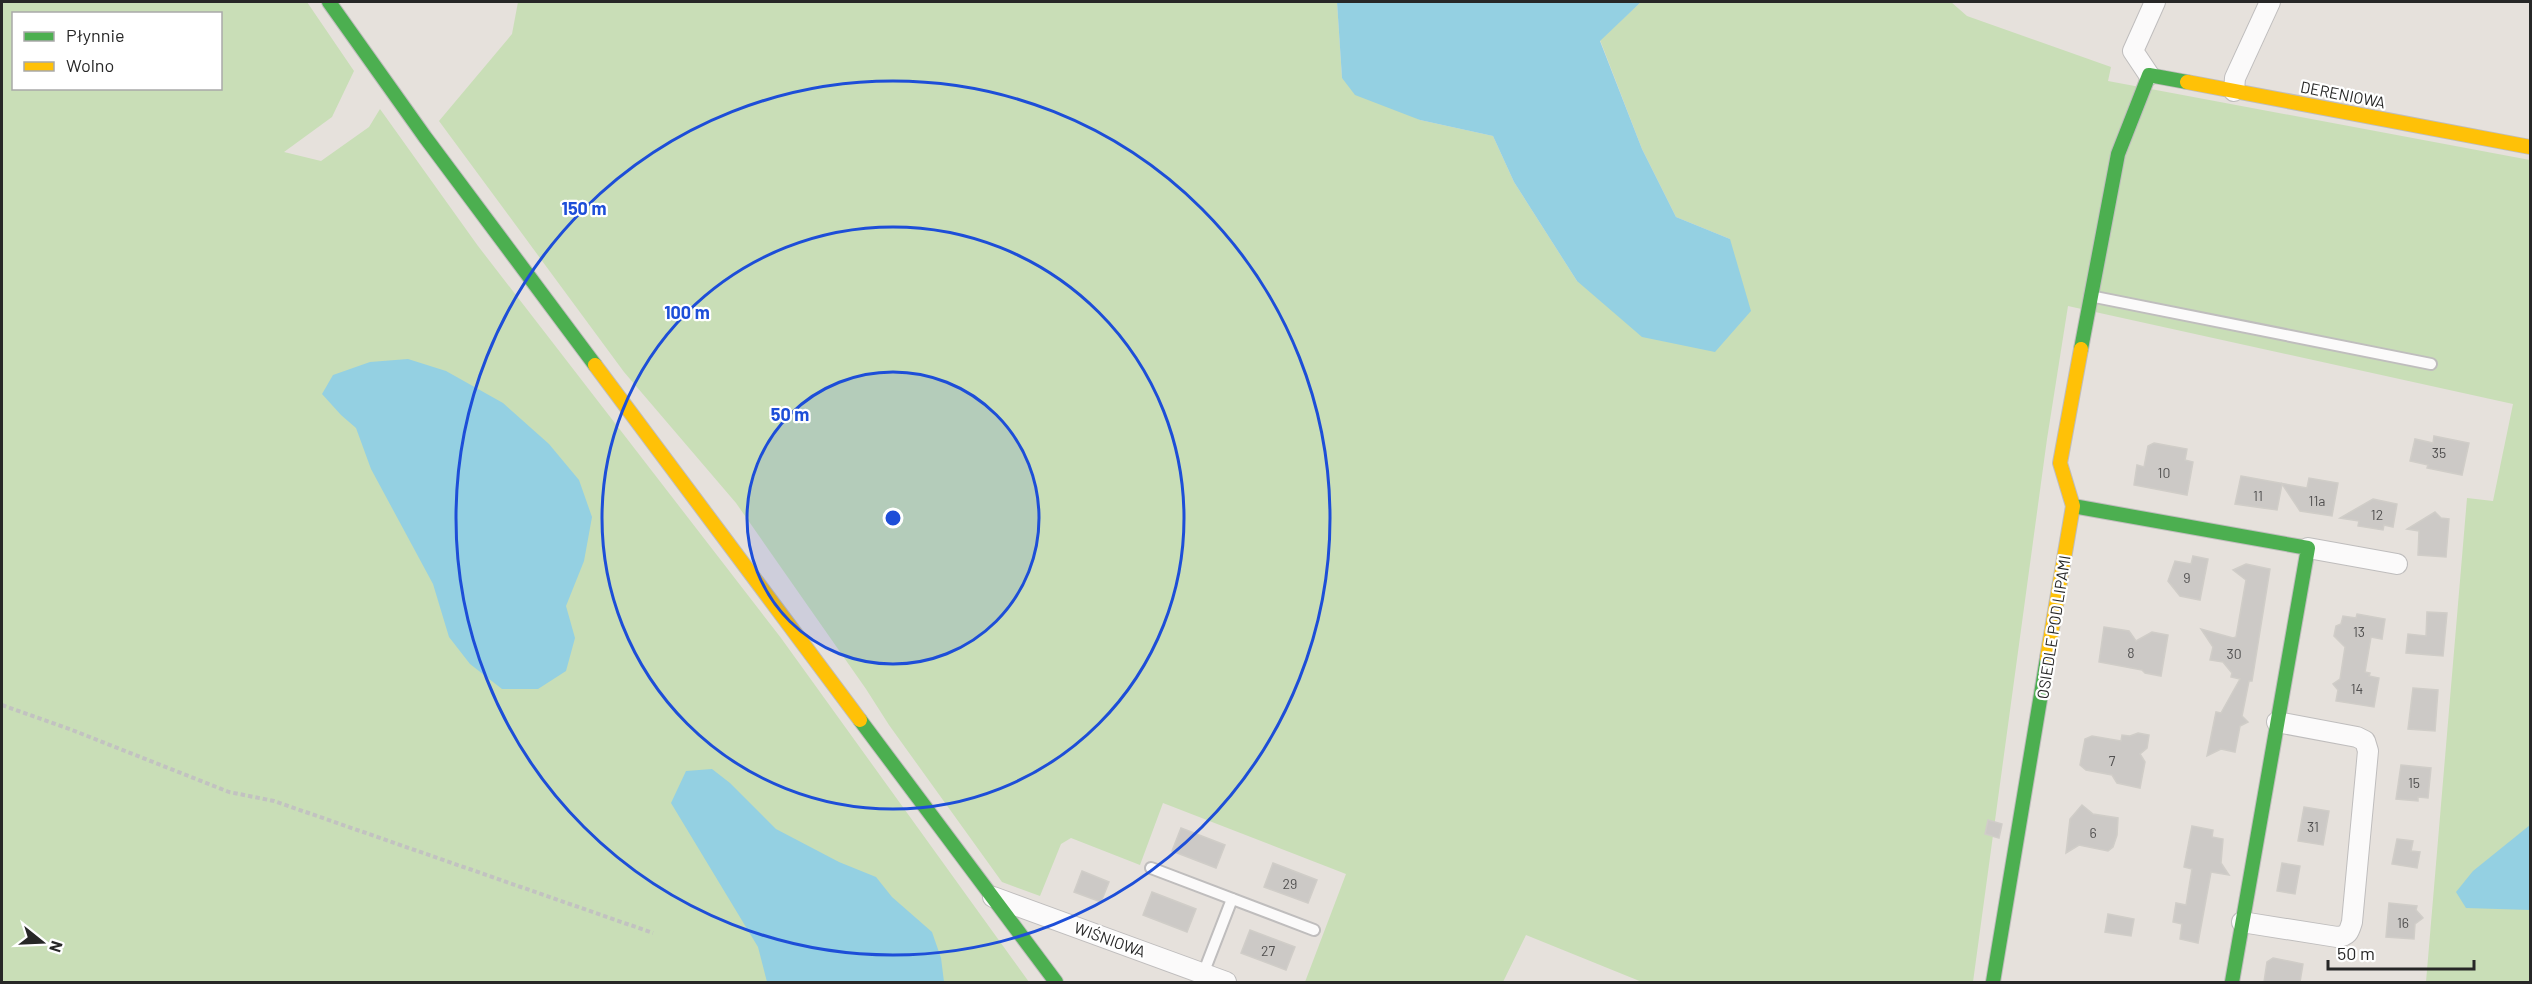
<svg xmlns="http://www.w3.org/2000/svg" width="2532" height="984" font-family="Barlow,sans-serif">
<rect width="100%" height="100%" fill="#e6e1dc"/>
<!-- green -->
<g fill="#c9deb7" fill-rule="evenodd">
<path d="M 2,2 L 307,2 L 354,71 L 332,117 L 284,152 L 321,161 L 369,127 L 380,109 L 478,246 L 781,638 L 1029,982 L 2,982 ZM 14,14 L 220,14 L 220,88 L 14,88 Z"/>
<path d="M 518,2 L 1337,2 L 1342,78 L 1420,120 L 1493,136 L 1514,182 L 1577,281 L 1730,239 L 1676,217 L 1642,149 L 1600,40 L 1641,2 L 1951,2 L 1967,16 L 2111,67 L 2108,81 L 2530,160 L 2530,982 L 2426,982 L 2467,498 L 2493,501 L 2513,404 L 2068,306 L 2047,439 L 1973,982 L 1642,982 L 1526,935 L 1503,982 L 1305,982 L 1346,874 L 1163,803 L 1140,865 L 1071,838 L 1061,844 L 1040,896 L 1002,882 L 889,725 L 866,689 L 736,503 L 624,372 L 439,121 L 512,34 Z"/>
</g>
<!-- water -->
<g fill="#94d0e2">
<path d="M 1337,2 L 1641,2 L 1600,41 L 1642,149 L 1676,217 L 1730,239 L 1751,311 L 1715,352 L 1642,337 L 1577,281 L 1514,182 L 1493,136 L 1420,120 L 1355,95 L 1342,78 Z"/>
<path d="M 408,359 L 446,371 L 503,403 L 549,444 L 579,480 L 592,517 L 584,561 L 566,606 L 575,638 L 566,671 L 538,689 L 502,689 L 470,664 L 449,637 L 433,584 L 371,469 L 356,428 L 341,415 L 322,394 L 333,375 L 370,362 Z"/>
<path d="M 712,769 L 730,783 L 776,829 L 839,862 L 876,877 L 892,897 L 932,932 L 941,958 L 944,982 L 767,982 L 758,947 L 671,803 L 686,771 Z"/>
<path d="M 2530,825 L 2530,910 L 2466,908 L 2456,892 L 2473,871 Z"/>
</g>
<!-- building -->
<g fill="#ccc9c6" stroke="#d0cdc8" stroke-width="1.5">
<path d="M 2434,436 L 2469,443 L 2462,475 L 2427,468 L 2428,465 L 2410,461 L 2415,439 L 2433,443 Z"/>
<path d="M 2154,443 L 2187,449 L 2185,460 L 2193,462 L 2187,495 L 2134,485 L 2137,465 L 2144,467 L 2148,446 Z"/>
<path d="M 2241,476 L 2307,488 L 2309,478 L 2338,483 L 2332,516 L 2300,511 L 2282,484 L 2277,510 L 2235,504 Z"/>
<path d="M 2373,499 L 2397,504 L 2393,527 L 2384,525 L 2383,530 L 2358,526 L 2359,521 L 2340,518 Z"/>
<path d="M 2435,512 L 2441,518 L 2449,519 L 2446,557 L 2418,555 L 2419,531 L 2407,529 Z"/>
<path d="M 2193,556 L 2208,559 L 2200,600 L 2180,596 L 2168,581 L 2175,561 L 2191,564 Z"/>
<path d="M 2246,564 L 2270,569 L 2252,681 L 2249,681 L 2242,716 L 2248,722 L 2240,726 L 2235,752 L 2221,749 L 2207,756 L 2216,712 L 2221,713 L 2240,679 L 2231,677 L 2232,673 L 2223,662 L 2210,660 L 2213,647 L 2201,629 L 2233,638 L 2236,637 L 2246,580 L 2233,570 Z"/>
<path d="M 2427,612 L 2447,613 L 2443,656 L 2406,653 L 2408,634 L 2426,636 Z"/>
<path d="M 2357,614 L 2385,619 L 2382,639 L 2371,637 L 2365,672 L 2370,673 L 2369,676 L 2379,678 L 2374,707 L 2336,701 L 2338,690 L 2333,684 L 2340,679 L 2345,647 L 2334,636 L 2336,626 L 2341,624 L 2343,616 L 2356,618 Z"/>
<path d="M 2104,627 L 2129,631 L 2136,641 L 2152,632 L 2168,635 L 2161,676 L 2145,673 L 2142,670 L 2099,662 Z"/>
<path d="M 2413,688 L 2438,690 L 2435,731 L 2408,729 Z"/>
<path d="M 2138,733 L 2149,735 L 2147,748 L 2140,754 L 2145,762 L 2140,788 L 2117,783 L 2112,775 L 2086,770 L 2080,765 L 2085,739 L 2092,736 L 2121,741 L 2122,735 L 2130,736 Z"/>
<path d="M 2401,765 L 2431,768 L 2428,798 L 2418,797 L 2418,801 L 2396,799 Z"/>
<path d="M 2082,805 L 2093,814 L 2118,818 L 2117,835 L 2113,847 L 2108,851 L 2079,845 L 2066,853 L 2070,819 Z"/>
<path d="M 2304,807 L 2329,811 L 2323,845 L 2298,841 Z"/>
<path d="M 1988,820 L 2002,824 L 1999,838 L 1985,834 Z"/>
<path d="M 2192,826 L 2213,830 L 2212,837 L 2223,839 L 2221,863 L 2229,875 L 2211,872 L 2198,943 L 2180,939 L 2182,924 L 2173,922 L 2176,903 L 2186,905 L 2192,869 L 2184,867 Z"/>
<path d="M 1181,828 L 1225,845 L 1216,868 L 1172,851 Z"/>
<path d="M 2397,839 L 2413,841 L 2411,851 L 2420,852 L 2417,868 L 2392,864 Z"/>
<path d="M 1273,863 L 1317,880 L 1308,903 L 1264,887 Z"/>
<path d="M 2282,863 L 2300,866 L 2295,894 L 2277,891 Z"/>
<path d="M 1082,871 L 1109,882 L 1101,902 L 1074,892 Z"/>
<path d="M 1152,892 L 1196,909 L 1187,932 L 1143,915 Z"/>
<path d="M 2389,903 L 2417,906 L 2416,910 L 2423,918 L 2415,924 L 2414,939 L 2386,937 Z"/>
<path d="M 2108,914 L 2134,919 L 2131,936 L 2105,932 Z"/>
<path d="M 1250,930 L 1295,947 L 1286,970 L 1241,953 Z"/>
<path d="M 2273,958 L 2303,964 L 2300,982 L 2264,982 L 2267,962 Z"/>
</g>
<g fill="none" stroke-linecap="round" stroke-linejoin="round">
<!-- lane casing -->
<g stroke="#bfbdbd" stroke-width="14">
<g id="lane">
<path d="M 2090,296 L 2431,364"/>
<path d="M 1151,868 L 1314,930"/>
<path d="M 1203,974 L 1232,899"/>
</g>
</g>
<!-- street casing -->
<g stroke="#bfbdbd" stroke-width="22">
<g id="street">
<path d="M 2149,75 L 2133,51 L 2155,2"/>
<path d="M 2234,91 L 2235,78 L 2270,2"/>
<path d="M 2308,548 L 2397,564"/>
<path d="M 993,897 L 1226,982"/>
<path d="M 2242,922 L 2337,937 C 2348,936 2349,932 2352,922 L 2368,751 L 2365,741 L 2357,737 L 2277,722"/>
</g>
</g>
<!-- fast casing -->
<g stroke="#bfbdbd" stroke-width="16">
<g id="fast">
<path d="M 329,2 L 425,137 L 595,365"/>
<path d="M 2081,349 L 2118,154 L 2149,75 L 2187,82"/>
<path d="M 2073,506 L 2308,548 L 2232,982"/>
<path d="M 860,720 L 1056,982"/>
<path d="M 1993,982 L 2047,658"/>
</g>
</g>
<!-- slow casing -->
<g stroke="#bfbdbd" stroke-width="16">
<g id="slow">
<path d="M 2187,82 L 2530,147"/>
<path d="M 595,365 L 860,720"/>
<path d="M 2047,658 L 2073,506 L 2060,463 L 2081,349"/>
</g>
</g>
<!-- path -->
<path stroke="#c2c2c1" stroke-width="4" stroke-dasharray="4.5 3" stroke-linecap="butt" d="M 2,705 L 72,730 L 229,792 L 274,801 L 653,933"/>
<!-- lane -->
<use href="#lane" stroke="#fbfafa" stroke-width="10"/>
<!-- street -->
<use href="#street" stroke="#fbfafa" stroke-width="20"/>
<!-- fast -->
<use href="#fast" stroke="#4caf50" stroke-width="14"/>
<!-- slow -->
<use href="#slow" stroke="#ffc107" stroke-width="14"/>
</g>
<!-- distance rings -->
<circle cx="893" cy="518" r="146" fill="#1d4ed8" fill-opacity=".12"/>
<g fill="none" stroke="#1d4ed8" stroke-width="3">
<circle cx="893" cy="518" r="146"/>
<circle cx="893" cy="518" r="291"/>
<circle cx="893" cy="518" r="437"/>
</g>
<g text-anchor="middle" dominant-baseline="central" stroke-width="4.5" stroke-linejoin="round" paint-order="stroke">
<!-- number labels -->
<g font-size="14" fill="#515050">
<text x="2439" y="452">35</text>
<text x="2164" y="472">10</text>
<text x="2258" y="495">11</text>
<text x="2317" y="500">11a</text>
<text x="2377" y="514">12</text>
<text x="2187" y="577">9</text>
<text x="2359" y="631">13</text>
<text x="2131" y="652">8</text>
<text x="2234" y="653">30</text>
<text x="2357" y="688">14</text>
<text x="2112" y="760">7</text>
<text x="2414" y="782">15</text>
<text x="2313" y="826">31</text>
<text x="2093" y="832">6</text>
<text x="1290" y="883">29</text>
<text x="2403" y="922">16</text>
<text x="1268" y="950">27</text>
</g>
<!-- street labels -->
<g font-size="16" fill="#272727" stroke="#fff">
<text transform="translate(2343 94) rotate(11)">DERENIOWA</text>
<text transform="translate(2053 627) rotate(-81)">OSIEDLE POD LIPAMI</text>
<text transform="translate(1110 939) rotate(20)">WIŚNIOWA</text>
</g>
</g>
<circle cx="893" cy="518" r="9" fill="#1d4ed8" stroke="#fff" stroke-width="3"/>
<g font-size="18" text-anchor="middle" font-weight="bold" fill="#1d4ed8" stroke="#fff" stroke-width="4.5" stroke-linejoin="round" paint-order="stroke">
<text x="584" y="215">150 m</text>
<text x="687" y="319">100 m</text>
<text x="790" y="421">50 m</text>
</g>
<!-- border -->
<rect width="2532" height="984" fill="none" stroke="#272727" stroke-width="6"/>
<!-- legend -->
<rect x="12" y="12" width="210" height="78" fill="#ffffff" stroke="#a9a9a9" stroke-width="1.5"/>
<rect x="24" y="32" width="30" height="9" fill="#4caf50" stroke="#a9a9a9" stroke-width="1.5"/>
<text x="66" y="42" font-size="18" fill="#272727">Płynnie</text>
<rect x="24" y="62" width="30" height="9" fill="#ffc107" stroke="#a9a9a9" stroke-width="1.5"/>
<text x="66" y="72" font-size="18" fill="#272727">Wolno</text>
<!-- north arrow -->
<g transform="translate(42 942) rotate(108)" stroke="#ffffff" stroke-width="4.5" paint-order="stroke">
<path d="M0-4.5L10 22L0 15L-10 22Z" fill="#272727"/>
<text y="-9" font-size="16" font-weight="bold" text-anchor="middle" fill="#272727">N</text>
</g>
<!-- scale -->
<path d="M2328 960v9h146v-9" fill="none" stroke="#272727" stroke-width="3"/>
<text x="2337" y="960" font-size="18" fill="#272727" stroke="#ffffff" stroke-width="4.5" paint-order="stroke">50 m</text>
</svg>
